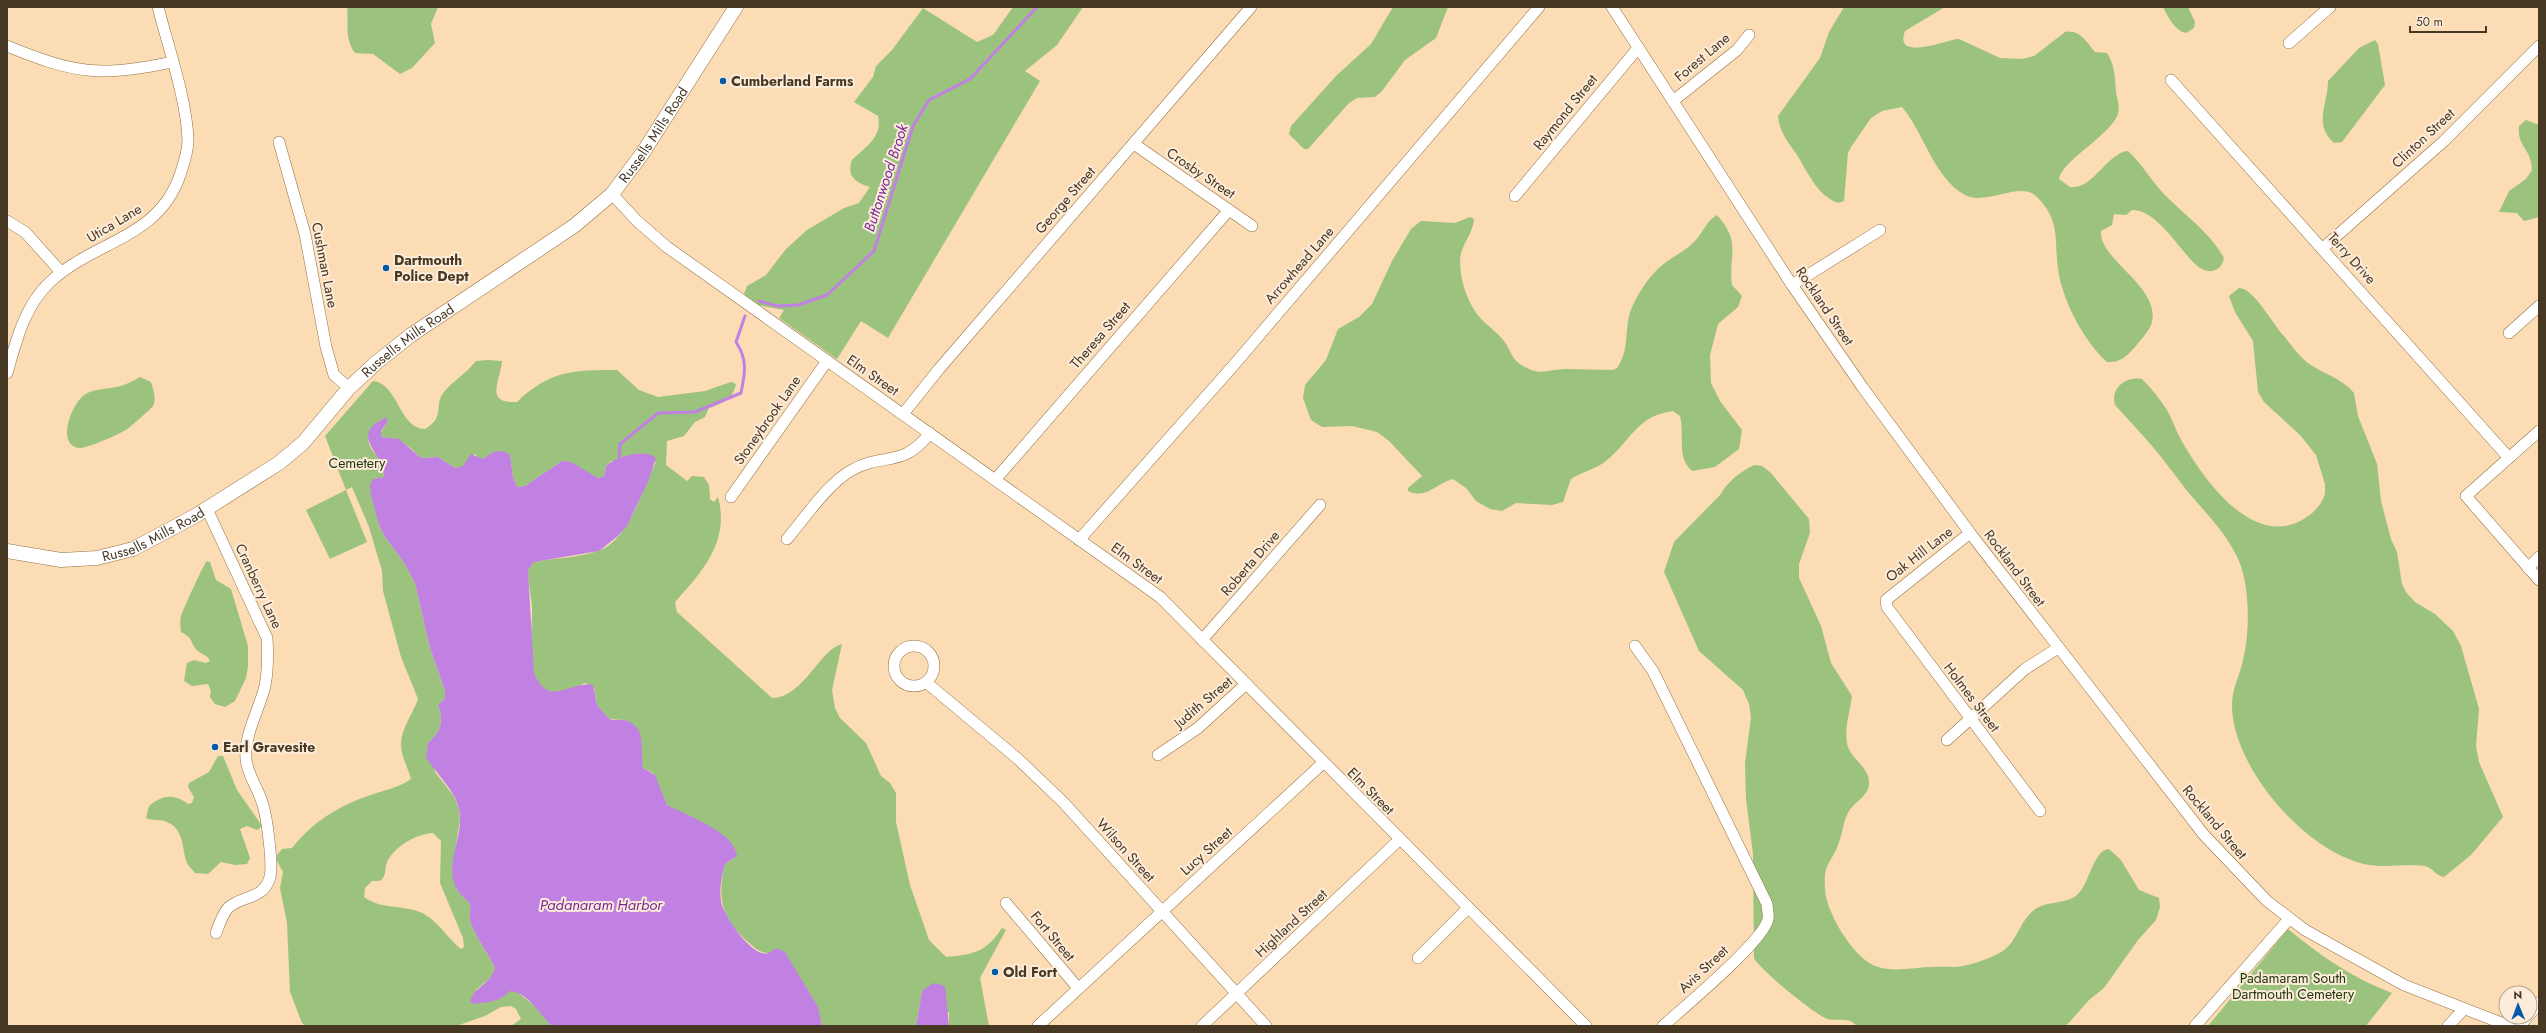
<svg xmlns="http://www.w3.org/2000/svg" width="2546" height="1033" font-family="Jost,sans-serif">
<rect width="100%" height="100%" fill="#fbdcb5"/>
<!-- green -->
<g fill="#9bc37e" fill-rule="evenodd">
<path d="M 347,7 L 438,7 L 431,24 L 435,43 L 412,68 L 400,74 L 373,54 L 355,53 C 344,37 349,25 347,7 Z"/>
<path d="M 1013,7 L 1083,7 L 1057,45 L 1025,71 L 1040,81 L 888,338 L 861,321 L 837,359 L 779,318 L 784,310 L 752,304 L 744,294 L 747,286 L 766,275 L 786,249 L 807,230 L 844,208 L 859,203 L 870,187 C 856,183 846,176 852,160 C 865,147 883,137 878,116 L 854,102 L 873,77 L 876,66 L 892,50 L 923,8 L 977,42 L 993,35 Z"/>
<path d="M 1393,7 L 1448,7 L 1436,38 L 1405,60 L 1382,91 L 1375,97 L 1357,98 L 1349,103 L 1308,149 L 1304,149 L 1289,134 L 1291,126 L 1336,76 L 1371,44 Z"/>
<path d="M 1844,7 L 1945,7 L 1905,31 C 1893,63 1948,39 1959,39 L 2000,58 L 2022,59 L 2034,56 L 2065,32 C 2080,29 2087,43 2095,52 L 2107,53 C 2115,66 2115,77 2116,92 C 2117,99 2120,106 2118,113 C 2115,132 2061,161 2059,179 L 2070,187 C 2093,190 2108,152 2128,151 C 2142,164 2150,179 2163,193 C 2184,215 2209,231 2224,258 C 2221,273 2207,275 2196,265 C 2180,250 2156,209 2132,210 L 2126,215 L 2114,214 L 2112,225 L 2101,231 C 2098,260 2164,288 2151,325 C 2147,334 2141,339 2135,347 C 2126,357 2120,363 2107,362 C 2084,341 2065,305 2059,275 C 2053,244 2063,222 2036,196 C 2020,181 1986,206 1965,195 C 1934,178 1924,133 1902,107 L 1882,111 L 1871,118 L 1851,147 L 1848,153 L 1844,201 L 1838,203 C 1815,194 1808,171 1795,152 C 1787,141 1779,130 1778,116 L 1820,58 L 1829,32 Z"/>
<path d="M 2163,7 L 2188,7 L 2195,22 L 2194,28 L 2186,33 C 2175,31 2168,17 2163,7 Z"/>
<path d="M 2375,40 L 2378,44 L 2385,85 L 2342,142 L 2334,143 C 2313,124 2328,104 2328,81 L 2359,48 Z"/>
<path d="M 2526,120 L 2539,125 L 2539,217 L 2524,221 L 2517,213 L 2499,212 L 2509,191 L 2526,179 L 2532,170 C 2531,147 2517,148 2519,126 Z"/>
<path d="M 1717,215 C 1742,243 1728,254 1732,285 L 1742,296 L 1738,307 L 1718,324 L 1710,355 L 1711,383 L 1720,401 L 1742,430 L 1739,449 L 1715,467 L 1692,471 C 1676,457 1685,436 1680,416 L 1673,411 C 1636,416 1631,441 1606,461 C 1596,469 1582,472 1571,479 L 1563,502 L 1552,505 L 1516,503 L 1502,511 L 1490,509 L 1476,501 L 1466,488 L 1453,479 C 1436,483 1427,500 1408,491 L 1408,488 L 1422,476 L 1389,441 L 1377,432 L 1352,426 L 1322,427 L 1311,420 L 1303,398 L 1305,385 L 1326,360 L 1338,329 L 1359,317 L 1372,304 L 1392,261 L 1411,229 L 1421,221 L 1455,223 L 1470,217 L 1474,219 C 1473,235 1460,245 1460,261 C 1460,281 1468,305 1482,320 C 1489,327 1498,333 1504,341 C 1513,354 1511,361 1529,369 C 1541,375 1552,369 1565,369 C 1581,369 1597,370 1613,370 L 1617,368 C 1631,348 1623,328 1632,307 C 1639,292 1648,278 1660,267 C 1670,258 1684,252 1694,242 C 1703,233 1707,220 1717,215 Z"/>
<path d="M 2239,288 C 2254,288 2273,325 2284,336 C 2292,346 2301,359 2311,365 C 2326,375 2343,379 2354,393 L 2358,416 L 2377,464 L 2381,501 L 2391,539 L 2397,552 L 2402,584 L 2406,592 L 2415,602 L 2435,614 L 2453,631 L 2461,646 L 2479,709 L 2476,746 L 2479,762 L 2503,817 L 2471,855 L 2444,877 C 2436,876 2433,868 2425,866 C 2407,863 2388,868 2369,865 C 2308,855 2231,767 2232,704 C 2232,689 2240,675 2243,660 C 2250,632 2250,588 2239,561 C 2228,535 2206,513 2188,492 C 2176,477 2165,461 2152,446 C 2140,432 2127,418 2115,405 C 2110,388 2126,376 2142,379 C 2152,389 2160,399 2167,410 C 2171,417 2174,425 2177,432 C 2196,469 2244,541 2293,524 C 2307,519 2320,509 2325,494 L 2325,484 L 2316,455 L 2300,435 L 2264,402 L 2258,392 L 2253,341 L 2235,312 L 2229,296 Z"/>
<path d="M 488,360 L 502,361 C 501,380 483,404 517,402 C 550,370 574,370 617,370 L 639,390 L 658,397 L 705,391 L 731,382 L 736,384 C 733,399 723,403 709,408 L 705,417 L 695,422 L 684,436 L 667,441 L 666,465 L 687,481 L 692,476 L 704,477 L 709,485 L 710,499 L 714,502 L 718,497 C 730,541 703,571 675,602 L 677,612 L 772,698 C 803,698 820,649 842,644 L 832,690 L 835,708 L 840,718 L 866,743 L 881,776 L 890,783 L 896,793 L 896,822 L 910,885 L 929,940 L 946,957 C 974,955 987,951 1002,928 L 1006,930 L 980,978 L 989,1026 L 949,1026 L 949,1013 L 922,991 L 916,1026 L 822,1026 L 821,1021 L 768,953 C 759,953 754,947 747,941 C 721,918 717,897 725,864 L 737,856 L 704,823 L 690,818 L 667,805 L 653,773 L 643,768 L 625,720 L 609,719 L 597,705 L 594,688 L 585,683 C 573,688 557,697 544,689 C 525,677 533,626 532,607 C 531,594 528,583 528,570 L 534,562 C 555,558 577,558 598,551 C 630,540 642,489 656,462 L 611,461 L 606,466 L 604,476 L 598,478 L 562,461 L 525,486 L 517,487 L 513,477 L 510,455 L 493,452 L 483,459 L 479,459 L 475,454 L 463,467 L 455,468 L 438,457 L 421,458 C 408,445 400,438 381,437 L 381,432 L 387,423 L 380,420 C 352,449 384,449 384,477 L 373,479 L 379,525 L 385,537 L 403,561 L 415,583 L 430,648 L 445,691 L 445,698 L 438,705 C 444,722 441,731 428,743 L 435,772 L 453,795 L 459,808 L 460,820 L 456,845 L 456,889 L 470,904 C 471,910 469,915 470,920 C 471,929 490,957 495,968 L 493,975 L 476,990 L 516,991 L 536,1007 L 552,1026 L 511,1026 L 521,1019 L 516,1009 L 511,1006 L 501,1007 L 485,1016 L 456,1026 L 306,1026 L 302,1023 L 290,992 L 287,923 L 280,888 L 283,872 L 277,861 L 277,855 L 282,849 L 292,848 C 312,823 335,808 365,797 C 380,791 397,789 411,779 C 408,768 402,758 401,746 C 400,730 413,714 418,699 L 401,657 L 383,591 L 382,571 L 369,527 L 352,487 L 346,490 L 367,542 L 330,559 L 306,510 L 346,490 L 325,436 L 373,381 C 398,383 399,429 425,429 C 446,417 433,406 444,392 C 453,381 466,374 476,361 ZM 433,833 L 441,841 L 440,883 L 463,938 L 464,947 L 461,949 C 446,937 438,920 420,912 C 401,905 380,909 364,897 L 365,888 L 372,881 C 376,881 381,882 383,878 C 386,874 385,867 387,862 C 395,846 416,834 433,833 Z"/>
<path d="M 140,377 L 151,382 C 153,389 157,399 153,406 C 150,410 130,427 126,430 C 119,434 84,450 78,448 C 56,443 72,405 83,396 C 94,387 111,390 124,385 C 129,383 135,380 140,377 Z"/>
<path d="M 1754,465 L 1762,466 L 1771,473 L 1809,519 L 1810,533 L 1799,564 L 1799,578 L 1821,626 L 1831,663 L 1852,696 C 1850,712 1843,732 1848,747 C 1853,760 1869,768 1869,782 C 1870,796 1853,802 1848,813 C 1843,822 1843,832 1839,842 C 1832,864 1823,861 1825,889 C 1826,912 1851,953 1871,964 C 1889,974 1914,967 1933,967 C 1943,966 1954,968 1963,966 C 1977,963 1991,958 2003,951 C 2017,941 2020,921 2034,910 C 2047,900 2067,905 2078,894 C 2089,884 2094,849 2109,849 L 2121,860 L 2139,890 L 2159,898 L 2160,907 L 2156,920 L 2138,940 L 2104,988 L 2089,1000 L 2066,1026 L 1857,1026 C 1847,1015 1836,1023 1825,1018 C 1810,1010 1762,972 1754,958 L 1753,854 L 1746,799 L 1745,763 L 1751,718 L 1749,704 L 1743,690 L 1699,651 L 1664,572 L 1674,542 L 1721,494 C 1727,482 1741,471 1754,465 Z"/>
<path d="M 207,561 L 210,562 L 216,580 L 231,589 L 248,646 L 248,667 L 246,678 L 235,701 L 225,707 L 215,704 L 210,697 L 211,691 L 208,684 L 192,686 L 184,681 L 187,663 L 194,660 L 206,663 L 210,661 C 207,654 199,654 195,648 C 189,638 193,639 181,632 C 180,626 180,621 181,616 C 183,610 204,563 207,561 Z"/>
<path d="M 218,756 L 223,756 L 237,790 L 262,826 L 257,830 L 247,826 L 240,829 L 250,858 L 247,864 L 235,865 L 221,862 L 208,874 L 195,873 L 188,865 C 181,851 186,830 167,822 C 161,819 152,821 146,818 L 149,806 C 162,795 174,793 188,804 L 192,803 L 194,797 L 188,787 L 189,783 L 209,772 Z"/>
<path d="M 2288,929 C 2321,956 2352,978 2392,993 L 2366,1026 L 2208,1026 Z"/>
</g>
<!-- water -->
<g fill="#c181e2">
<path d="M 387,417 L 387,423 L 381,431 L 381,437 L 399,439 L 421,458 L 438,457 L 455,468 L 463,466 L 471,454 L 483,459 L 493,452 L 504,451 L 510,455 L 513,477 L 517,487 L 525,486 L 562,461 L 571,462 L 598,478 L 604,476 L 606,466 C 616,457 645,448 656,458 L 648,482 L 627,526 L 618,536 L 599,551 L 534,562 L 528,570 L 534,673 C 549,709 569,681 593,685 L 597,705 L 609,719 C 614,721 619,719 624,720 C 649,726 639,752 643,768 L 655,775 L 667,805 C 686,815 735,832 737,856 L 725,864 C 722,876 719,887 721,901 C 723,915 748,950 762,953 C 768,955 772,951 776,948 L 785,952 L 818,1007 L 822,1026 L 552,1026 C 539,1014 529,993 510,991 C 500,1002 488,1002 473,1004 L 470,1001 C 475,987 491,983 495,968 C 490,957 471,929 470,920 C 469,915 471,910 470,904 C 466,899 459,894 456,888 C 444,862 465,835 459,809 C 455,790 436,774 426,757 L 428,743 C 441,731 444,722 438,705 L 445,698 L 445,691 L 430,648 L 415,583 L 403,561 L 385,537 L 379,525 L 371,495 L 370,485 L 373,479 L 384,477 C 385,453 346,435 387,417 Z"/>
<path d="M 933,983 L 945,986 L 949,1026 L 916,1026 L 922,991 Z"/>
</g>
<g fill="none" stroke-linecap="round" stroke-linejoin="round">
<!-- stream -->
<g stroke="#c181e2" stroke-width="3">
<path d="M 759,301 L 777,306 L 798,305 L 827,295 L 874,251 L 913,126 L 929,100 L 970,79 L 1037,7"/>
<path d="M 619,458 L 620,444 L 658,413 L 695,412 L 741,393 C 745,373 748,360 736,342 L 745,316"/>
</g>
<!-- minor casing -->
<g stroke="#937143" stroke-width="12">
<g id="minor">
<path d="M 1612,7 L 1792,285 L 1863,388 L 1970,533 L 2204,835 L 2267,901 L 2305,930 L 2404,985 L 2509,1026"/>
<path d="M 2289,43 L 2330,7"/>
<path d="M 7,46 C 73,73 101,78 172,62"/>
<path d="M 2171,80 L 2509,458"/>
<path d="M 1673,101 L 1737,50 L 1749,35"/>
<path d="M 279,142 L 305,234 L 326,347 L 334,375 L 349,388"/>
<path d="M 1134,144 L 1252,226"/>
<path d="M 612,194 L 637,221 L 667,247 L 1160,597 L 1586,1026"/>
<path d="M 1515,196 L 1638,48"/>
<path d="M 7,221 L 25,232 L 61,272"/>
<path d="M 2323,248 L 2444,141 L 2539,46"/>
<path d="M 1792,285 L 1880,230"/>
<path d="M 2509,333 L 2539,306"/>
<path d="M 7,373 C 16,342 24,307 49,283 C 92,241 158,240 180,175 C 184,163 188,152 188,140 C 187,101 168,46 158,7"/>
<path d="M 903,414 L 939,369 L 1251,7"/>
<path d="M 2539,431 L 2466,496 L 2539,580"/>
<path d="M 995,480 L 1229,210"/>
<path d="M 731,497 L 827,361"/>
<path d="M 207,509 L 267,638 C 268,654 268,670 265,686 C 259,710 244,735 246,759 C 247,774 258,788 262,802 C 267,816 273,864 270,877 C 264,900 242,895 228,908 C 222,915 219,925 216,933"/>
<path d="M 1970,533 L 1886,600 L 1887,607 L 2040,811"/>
<path d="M 787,539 C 805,518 828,483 852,470 C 884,452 902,469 930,433"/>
<path d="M 1079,540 L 1233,366 L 1539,7"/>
<path d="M 2528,568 L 2539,557"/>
<path d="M 1202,640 L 1320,505"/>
<circle cx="914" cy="666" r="20"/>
<path d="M 1635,646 L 1653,671 L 1767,904 C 1767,908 1769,915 1768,919 C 1764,941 1683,1008 1663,1026"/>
<path d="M 927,683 L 1018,759 L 1063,802 L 1266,1026"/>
<path d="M 1947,740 L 2025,669 L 2058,648"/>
<path d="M 1158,755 L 1198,728 L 1246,684"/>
<path d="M 1006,903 L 1078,988"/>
<path d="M 1418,958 L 1468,908"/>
<path d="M 2530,1014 L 2539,1003"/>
<path d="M 1038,1026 L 1323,763"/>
<path d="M 1202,1026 L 1399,840"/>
<path d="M 2195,1026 L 2289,919"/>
<path d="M 2448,1026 L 2464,1009"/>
<path d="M 2520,1026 L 2527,1017"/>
</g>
</g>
<!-- major casing -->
<g stroke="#937143" stroke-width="15">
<g id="major">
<path id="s1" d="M 7,551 L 61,560 L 97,558 L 133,549 L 195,516 L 279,463 L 303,443 L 349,388 L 377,362 L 411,335 L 574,226 L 612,194 L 642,154 L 736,7"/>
</g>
</g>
<!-- minor -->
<use href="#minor" stroke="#fff" stroke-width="11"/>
<!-- major -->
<use href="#major" stroke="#fff" stroke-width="14"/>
</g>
<!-- markers -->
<g fill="#025aa8" stroke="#fcecd9" stroke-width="1.5">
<circle cx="723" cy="81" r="4"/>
<circle cx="386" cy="268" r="4"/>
<circle cx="215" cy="747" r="4"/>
<circle cx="995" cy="972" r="4"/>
</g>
<g text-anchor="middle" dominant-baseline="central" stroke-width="4" stroke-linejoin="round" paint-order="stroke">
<!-- street labels -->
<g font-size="14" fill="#473824" stroke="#fcecd9">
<text transform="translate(1702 57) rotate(-40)">Forest Lane</text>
<text transform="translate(1565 112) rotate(-51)">Raymond Street</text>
<text stroke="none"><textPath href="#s1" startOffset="800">Russells Mills Road</textPath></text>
<text transform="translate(2423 138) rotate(-43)">Clinton Street</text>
<text transform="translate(1201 173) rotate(34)">Crosby Street</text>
<text transform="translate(1065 200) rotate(-49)">George Street</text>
<text transform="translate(114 223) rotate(-31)">Utica Lane</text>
<text transform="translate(2352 258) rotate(48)">Terry Drive</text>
<text transform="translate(325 265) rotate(79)">Cushman Lane</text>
<text transform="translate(1299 265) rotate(-49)">Arrowhead Lane</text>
<text transform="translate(1825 306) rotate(56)">Rockland Street</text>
<text transform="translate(1100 335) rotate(-49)">Theresa Street</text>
<text stroke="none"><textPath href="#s1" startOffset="476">Russells Mills Road</textPath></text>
<text transform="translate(873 375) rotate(35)">Elm Street</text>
<text transform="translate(767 420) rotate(-55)">Stoneybrook Lane</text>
<text stroke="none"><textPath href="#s1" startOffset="152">Russells Mills Road</textPath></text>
<text transform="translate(1919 554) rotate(-38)">Oak Hill Lane</text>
<text transform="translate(1137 563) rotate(36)">Elm Street</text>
<text transform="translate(1250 563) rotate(-49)">Roberta Drive</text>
<text transform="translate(2015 568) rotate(53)">Rockland Street</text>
<text transform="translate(259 586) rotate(65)">Cranberry Lane</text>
<text transform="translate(1972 697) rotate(53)">Holmes Street</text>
<text transform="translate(1203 702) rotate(-40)">Judith Street</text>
<text transform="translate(1371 791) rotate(45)">Elm Street</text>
<text transform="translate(2215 822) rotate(50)">Rockland Street</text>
<text transform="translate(1126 850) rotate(48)">Wilson Street</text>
<text transform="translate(1206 851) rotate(-42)">Lucy Street</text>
<text transform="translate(1291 923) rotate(-43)">Highland Street</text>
<text transform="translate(1053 936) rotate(50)">Fort Street</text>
<text transform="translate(1703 969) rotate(-43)">Avis Street</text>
</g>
<!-- poi labels -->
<g font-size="14" font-weight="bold" fill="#473824" stroke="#fcecd9" text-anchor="start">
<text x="731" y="81">Cumberland Farms</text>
<text x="394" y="260">Dartmouth<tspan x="394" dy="16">Police Dept</tspan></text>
<text x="223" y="747">Earl Gravesite</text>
<text x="1003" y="972">Old Fort</text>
</g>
<!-- park labels -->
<g font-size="14" fill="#1d3408" stroke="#fcecd9">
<text x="357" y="463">Cemetery</text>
<text x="2293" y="978">Padamaram South<tspan x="2293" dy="16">Dartmouth Cemetery</tspan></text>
</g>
<!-- water labels -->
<g font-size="15" font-style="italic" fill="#79299c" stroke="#fcecd9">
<text transform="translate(886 178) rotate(-72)">Buttonwood Brook</text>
<text x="601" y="905">Padanaram Harbor</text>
</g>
</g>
<!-- border -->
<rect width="2546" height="1033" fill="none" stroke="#473824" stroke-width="16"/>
<!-- north arrow -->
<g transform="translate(2518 1005) rotate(359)"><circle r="19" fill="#fcecd9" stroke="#b4a491"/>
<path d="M0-3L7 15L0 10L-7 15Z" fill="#025aa8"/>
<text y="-6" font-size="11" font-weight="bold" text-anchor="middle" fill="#473824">N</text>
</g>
<!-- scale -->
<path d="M2410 26v6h76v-6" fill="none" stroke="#473824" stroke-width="2"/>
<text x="2416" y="26" font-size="12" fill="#473824" stroke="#fcecd9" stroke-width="3" paint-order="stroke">50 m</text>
</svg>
